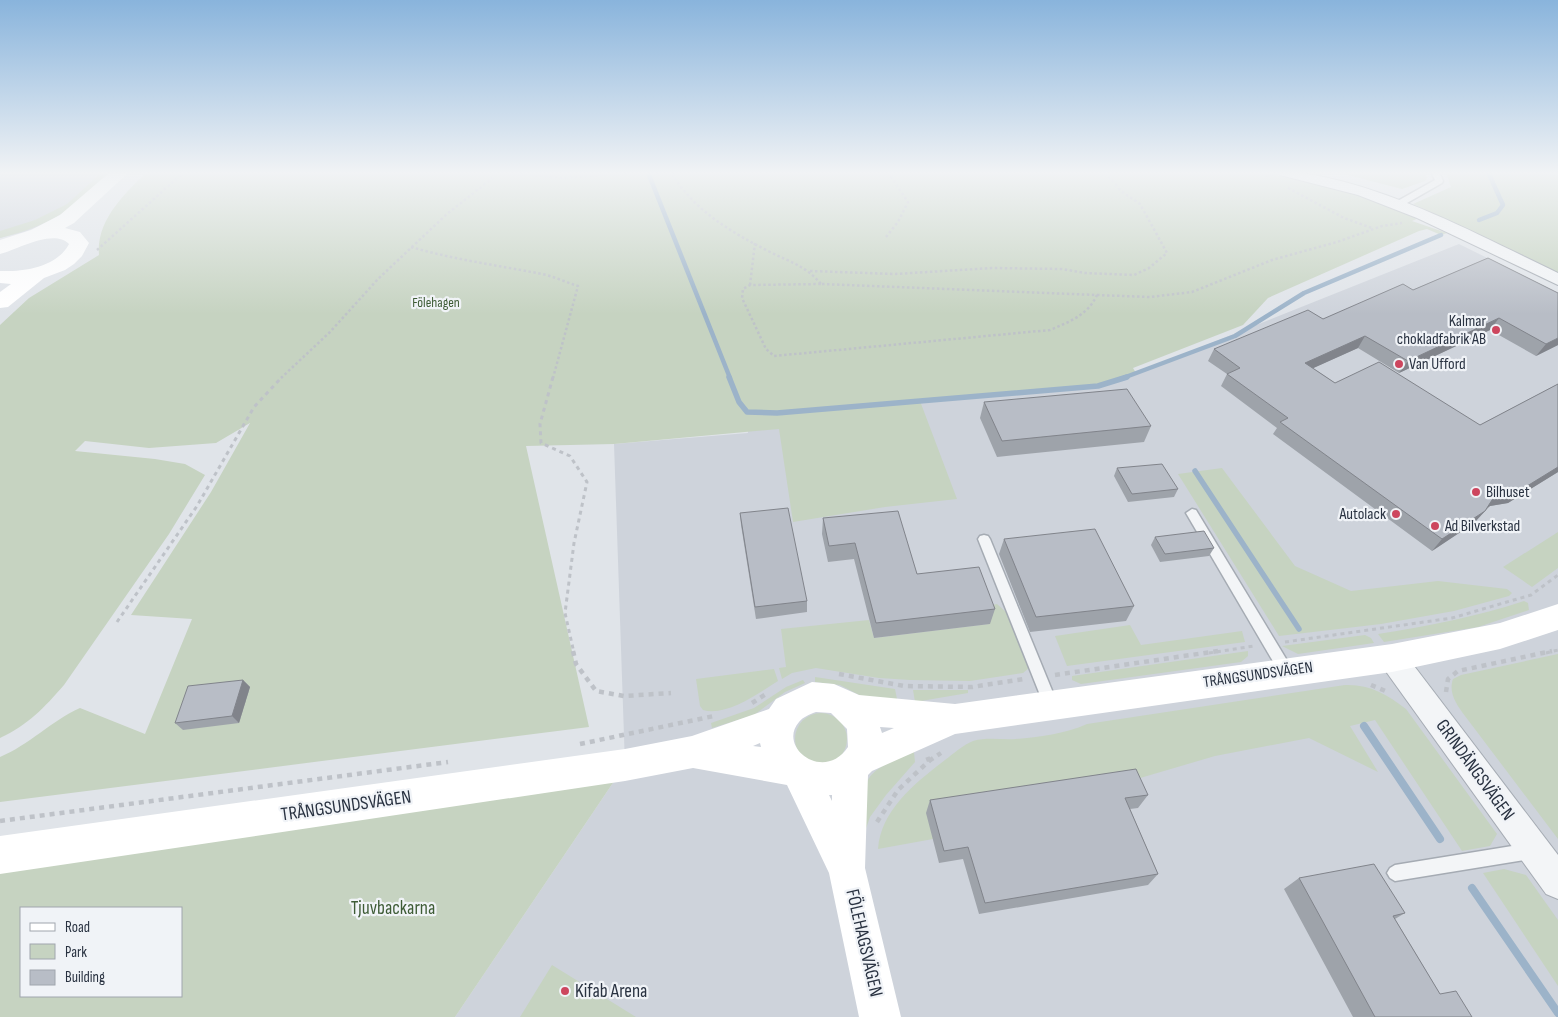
<svg xmlns="http://www.w3.org/2000/svg" width="1558" height="1017" font-family="'Sofia Sans Condensed',sans-serif">
<rect width="100%" height="100%" fill="#e0e4e9"/>
<!-- built -->
<g fill="#ced3db">
<path d="M 0,172 L 113,172 L 48,223 L 24,232 L 0,238 Z"/>
<path d="M 1459,244 L 1558,293 L 1558,1017 L 455,1017 L 625,765 L 614,444 L 748,433 L 747,412 L 1126,377 Z"/>
</g>
<!-- green -->
<g fill="#c6d3c1" fill-rule="evenodd">
<path d="M 102,172 L 113,172 C 75,208 52,225 0,238 L 0,231 L 35,220 L 67,204 Z"/>
<path d="M 147,172 L 1263,172 L 1352,193 L 1419,218 L 1412,221 L 1447,233 L 1441,235 L 1427,229 L 1419,231 L 1268,298 L 1243,325 L 1133,368 L 1136,373 L 1098,386 L 920,401 L 957,499 L 885,507 L 793,522 L 779,429 L 614,444 L 526,446 L 589,727 L 0,802 L 0,757 C 29,745 51,721 80,708 L 145,734 L 192,619 L 131,615 L 211,492 L 250,423 L 216,443 L 149,448 L 85,441 L 75,451 L 155,459 L 185,464 L 205,475 L 169,534 L 64,685 C 44,708 28,725 0,738 L 0,325 L 29,298 L 99,255 C 96,221 124,194 147,172 Z"/>
<path d="M 1336,172 L 1425,172 L 1427,178 L 1425,181 L 1402,189 Z"/>
<path d="M 1446,172 L 1558,172 L 1558,273 L 1413,204 L 1451,187 Z"/>
<path d="M 1222,468 L 1295,566 L 1351,591 L 1438,581 L 1507,589 L 1512,593 L 1509,596 L 1454,611 L 1381,624 L 1279,636 L 1178,474 Z"/>
<path d="M 1558,532 L 1558,568 L 1532,587 L 1503,567 Z"/>
<path d="M 1524,601 L 1528,603 L 1529,610 L 1478,627 L 1384,642 L 1378,634 C 1428,626 1476,617 1524,601 Z"/>
<path d="M 997,604 L 1006,612 L 1029,668 L 1023,673 L 970,681 L 910,680 L 879,678 L 816,668 L 792,673 L 782,679 L 779,668 L 786,667 L 781,629 L 869,620 L 874,638 L 989,624 L 984,607 Z"/>
<path d="M 1130,625 L 1141,645 L 1242,631 L 1245,642 L 1067,666 L 1055,636 Z"/>
<path d="M 1365,635 L 1371,638 L 1374,643 L 1298,654 L 1282,646 Z"/>
<path d="M 1248,651 L 1248,656 L 1241,662 L 1081,684 L 1072,680 L 1072,676 Z"/>
<path d="M 1558,654 L 1558,839 L 1465,716 C 1457,705 1448,693 1453,679 L 1461,675 Z"/>
<path d="M 774,669 L 778,681 C 759,693 726,717 703,710 L 700,706 L 696,679 Z"/>
<path d="M 815,677 L 895,689 L 898,704 L 863,697 L 840,685 L 815,682 Z"/>
<path d="M 803,680 L 805,683 L 785,692 L 754,715 L 712,728 L 711,723 L 754,708 L 786,687 Z"/>
<path d="M 1345,685 C 1369,684 1387,694 1406,709 L 1497,834 L 1490,846 L 1462,851 L 1375,720 L 1350,726 L 1378,772 L 1309,738 L 1215,756 L 933,839 L 878,849 C 881,810 915,783 945,760 C 953,754 963,745 973,741 C 987,737 1002,740 1016,739 C 1039,737 1065,734 1087,724 Z"/>
<path d="M 913,690 L 968,690 L 968,693 L 915,702 Z"/>
<circle cx="821" cy="739" r="26"/>
<path d="M 914,752 L 915,762 L 886,795 L 870,817 L 863,837 C 863,780 857,774 914,752 Z"/>
<path d="M 625,765 L 455,1017 L 0,1017 L 0,855 ZM 21,908 L 181,908 L 181,996 L 21,996 Z"/>
<path d="M 1504,869 L 1526,875 L 1558,920 L 1558,986 L 1483,873 Z"/>
<path d="M 552,965 L 636,1017 L 520,1017 Z"/>
</g>
<g fill="none" stroke-linecap="round" stroke-linejoin="round">
<!-- stream-far2 -->
<g stroke="#9cb3c9" stroke-width="4.5">
<path d="M 649,175 L 730,378"/>
<path d="M 1479,220 L 1497,213 L 1503,205 L 1488,172"/>
<path d="M 1123,378 L 1235,336 L 1304,293 L 1441,235"/>
</g>
<!-- stream-far1 -->
<g stroke="#9cb3c9" stroke-width="5.5">
<path d="M 729,377 L 739,402 L 747,412 L 777,413 L 1098,386 L 1127,377"/>
<path d="M 1195,471 L 1299,629"/>
</g>
<!-- stream -->
<g stroke="#9cb3c9" stroke-width="8">
<path d="M 1364,726 L 1440,839"/>
<path d="M 1472,888 L 1558,1013"/>
</g>
<!-- lane casing -->
<g stroke="#a5abb3" stroke-width="3">
<g id="lane">
<path d="M 1431,172 L 1439,172 L 1443,181 L 1442,183 L 1400,207 L 1394,207 L 1394,203 L 1435,180 Z"/>
<path d="M 1192,509 L 1196,510 L 1291,667 L 1293,671 L 1291,675 L 1286,677 L 1281,675 L 1186,513 Z"/>
<path d="M 984,535 L 988,536 L 990,539 L 1058,705 L 1056,709 L 1051,711 L 1046,709 L 1044,705 L 978,539 L 980,536 Z"/>
<path d="M 1530,843 L 1535,846 L 1538,851 L 1535,856 L 1530,859 L 1395,881 L 1390,878 L 1387,873 L 1390,868 L 1395,865 Z"/>
</g>
</g>
<!-- street casing -->
<g stroke="#a5abb3" stroke-width="2">
<g id="street">
<path d="M 1277,172 C 1300,171 1319,176 1341,181 C 1417,201 1487,239 1558,273 L 1558,285 L 1417,218 L 1358,195 L 1280,175 Z"/>
<path d="M 1392,646 L 1402,650 L 1558,855 L 1558,899 L 1546,894 L 1382,666 L 1378,658 L 1382,650 Z"/>
</g>
</g>
<!-- path-far2 -->
<g stroke="#bec2c8" stroke-width="2.5" stroke-dasharray="2.5 2.5" stroke-linecap="butt">
<path d="M 500,172 L 562,178 L 639,172"/>
<path d="M 647,172 L 672,174 L 677,172"/>
<path d="M 1262,172 L 1269,178"/>
<path d="M 672,174 C 696,212 731,232 770,252 C 790,262 806,266 821,284"/>
<path d="M 1288,188 L 1344,218 L 1372,228"/>
<path d="M 886,237 L 898,222 L 908,202 L 891,177 L 895,172"/>
<path d="M 411,247 C 452,259 495,265 537,273 C 551,275 565,282 578,286 L 553,378"/>
<path d="M 97,250 L 184,172"/>
<path d="M 810,271 L 895,274 L 992,268 L 1062,269 L 1085,273 L 1134,275 L 1149,268 L 1167,253 L 1140,204 L 1121,191 L 1105,172"/>
<path d="M 822,284 L 1097,295 C 1088,315 1069,322 1050,330 L 774,356 L 766,349 L 742,298 L 743,289 L 750,285 Z"/>
<path d="M 750,285 L 755,243"/>
<path d="M 1097,295 L 1150,297 L 1192,292 L 1272,260 L 1337,242 L 1382,226 L 1402,223"/>
<path d="M 281,378 L 330,332 L 378,279 L 447,214 L 500,172"/>
</g>
<!-- path-far1 -->
<g stroke="#bec2c8" stroke-width="3" stroke-dasharray="4 4" stroke-linecap="butt">
<path d="M 553,377 L 540,424 L 541,443 L 570,456 L 587,482 L 574,543 L 565,613 L 574,653"/>
<path d="M 117,622 L 197,506 L 254,407 L 282,377"/>
<path d="M 1285,642 L 1452,618 L 1531,595 L 1558,575"/>
<path d="M 1209,653 L 1254,646"/>
<path d="M 1546,653 L 1558,650"/>
</g>
<!-- path -->
<g stroke="#bec2c8" stroke-width="4.5" stroke-dasharray="5 5" stroke-linecap="butt">
<path d="M 573,651 L 576,664 L 596,691 L 624,696 L 671,693"/>
<path d="M 839,674 L 904,686 L 972,687 L 1024,679"/>
<path d="M 1055,675 L 1218,651"/>
<path d="M 1371,685 L 1388,692"/>
<path d="M 1446,692 L 1448,679 L 1458,671 L 1552,651"/>
<path d="M 752,703 L 766,694"/>
<path d="M 580,744 L 714,716"/>
<path d="M 929,761 L 941,753"/>
<path d="M 0,821 L 448,762"/>
<path d="M 877,822 L 898,790 L 929,761 L 927,756"/>
</g>
<!-- lane -->
<use href="#lane" fill="#f3f5f7" fill-rule="evenodd"/>
<!-- street -->
<use href="#street" fill="#f3f5f7" fill-rule="evenodd"/>
<!-- secondary -->
<g fill="#fff" fill-rule="evenodd">
<path d="M 110,172 L 129,172 L 74,223 L 65,228 L 80,232 L 89,243 L 82,256 L 74,264 L 65,270 L 44,278 L 8,307 L 0,308 L 0,292 L 11,284 L 0,283 L 0,271 C 24,272 57,267 69,244 C 53,228 17,250 0,254 L 0,240 L 31,230 L 60,215 Z"/>
<path d="M 1558,604 L 1558,630 L 1500,649 L 1392,672 L 955,734 L 872,771 L 868,775 L 865,868 L 901,1017 L 859,1017 L 829,873 L 787,785 L 693,768 L 625,781 L 0,874 L 0,836 L 625,749 L 692,736 L 769,709 L 776,699 L 812,682 L 834,684 L 859,695 L 955,704 L 1392,644 L 1500,623 ZM 816,712 L 831,713 L 847,729 L 848,747 C 824,783 777,747 799,722 C 803,717 810,714 816,712 ZM 880,727 L 894,728 L 882,733 ZM 760,743 L 761,747 L 753,746 ZM 829,795 L 832,795 L 832,801 Z"/>
</g>
</g>
<!-- wall -->
<g fill="#9ea3aa">
<path d="M 1488,258 L 1558,345 L 1536,356 L 1490,330 L 1399,373 L 1358,348 L 1313,368 L 1335,383 L 1480,425 L 1558,384 L 1558,472 L 1508,503 L 1490,506 L 1487,509 L 1474,523 L 1432,551 L 1273,434 L 1277,428 L 1221,386 L 1227,374 L 1208,361 L 1214,349 L 1323,319 L 1413,290 Z"/>
<path d="M 984,402 L 1151,426 L 1144,442 L 997,457 L 980,418 Z"/>
<path d="M 1117,468 L 1178,489 L 1174,497 L 1128,502 L 1114,476 Z"/>
<path d="M 740,513 L 807,601 L 807,612 L 756,619 L 741,525 Z"/>
<path d="M 823,518 L 917,574 L 995,609 L 990,624 L 874,638 L 854,559 L 828,562 L 822,534 Z"/>
<path d="M 1155,537 L 1214,548 L 1209,556 L 1160,562 L 1151,545 Z"/>
<path d="M 1004,539 L 1134,606 L 1126,621 L 1030,632 L 999,554 Z"/>
<path d="M 243,680 L 250,687 L 239,723 L 183,730 L 175,723 Z"/>
<path d="M 1148,795 L 1138,808 L 1130,809 L 1158,874 L 1148,885 L 979,914 L 963,859 L 939,863 L 926,813 L 930,800 Z"/>
<path d="M 1299,878 L 1405,913 L 1395,919 L 1440,994 L 1472,1017 L 1353,1017 L 1284,889 Z"/>
</g>
<!-- shaded-wall -->
<g fill="#81848b">
<path d="M 1499,318 L 1490,330 L 1399,373 L 1408,361 Z"/>
<path d="M 1365,336 L 1358,348 L 1298,375 L 1305,363 Z"/>
<path d="M 1558,338 L 1558,345 L 1536,356 L 1546,344 Z"/>
<path d="M 1558,467 L 1558,472 L 1508,503 L 1490,506 L 1481,512 L 1492,500 L 1501,494 Z"/>
<path d="M 1485,511 L 1474,523 L 1432,551 L 1442,539 Z"/>
<path d="M 243,680 L 250,687 L 239,723 L 232,716 Z"/>
</g>
<!-- building -->
<g fill="#b8bdc6" stroke="#81848b">
<path d="M 1488,258 L 1558,293 L 1558,338 L 1546,344 L 1499,318 L 1408,361 L 1365,336 L 1305,363 L 1335,383 L 1379,362 L 1480,425 L 1558,384 L 1558,467 L 1519,491 L 1501,494 L 1492,500 L 1485,511 L 1442,539 L 1280,422 L 1288,418 L 1227,374 L 1240,368 L 1214,349 L 1308,310 L 1323,319 L 1403,284 L 1413,290 Z"/>
<path d="M 1127,389 L 1151,426 L 1002,441 L 984,402 Z"/>
<path d="M 1162,464 L 1178,489 L 1132,494 L 1117,468 Z"/>
<path d="M 788,508 L 807,601 L 755,607 L 740,513 Z"/>
<path d="M 898,511 L 917,574 L 979,567 L 995,609 L 876,623 L 855,543 L 829,546 L 823,518 Z"/>
<path d="M 1095,529 L 1134,606 L 1036,617 L 1004,539 Z"/>
<path d="M 1204,531 L 1214,548 L 1165,554 L 1155,537 Z"/>
<path d="M 243,680 L 232,716 L 175,723 L 188,686 Z"/>
<path d="M 1136,769 L 1148,795 L 1125,798 L 1158,874 L 985,903 L 968,847 L 944,851 L 930,800 Z"/>
<path d="M 1374,864 L 1405,913 L 1393,916 L 1440,994 L 1456,991 L 1472,1017 L 1375,1017 L 1299,878 Z"/>
</g>
<!-- sky -->
<linearGradient id="sky" x2="0" y2="1"><stop stop-color="#89b4dc"/><stop offset="0.55" stop-color="#f1f3f5"/><stop offset="1" stop-color="#f1f3f5" stop-opacity="0"/></linearGradient>
<rect width="1558" height="314" fill="url(#sky)"/>
<!-- markers -->
<g fill="#cd465e" stroke="#f0f3f7" stroke-width="2">
<circle cx="1496" cy="330" r="5"/>
<circle cx="1399" cy="364" r="5"/>
<circle cx="1476" cy="492" r="5"/>
<circle cx="1396" cy="514" r="5"/>
<circle cx="1435" cy="526" r="5"/>
<circle cx="565" cy="991" r="5"/>
</g>
<g text-anchor="middle" dominant-baseline="central" stroke-width="4.5" stroke-linejoin="round" paint-order="stroke">
<!-- far-park labels -->
<g font-size="14" fill="#3e5c36" stroke="#f0f3f7">
<text x="436" y="302">Fölehagen</text>
</g>
<!-- poi labels -->
<g font-size="16" fill="#293241" stroke="#f0f3f7" text-anchor="start">
<text x="1486" y="321" text-anchor="end">Kalmar<tspan x="1486" dy="18">chokladfabrik AB</tspan></text>
<text x="1409" y="364">Van Ufford</text>
<text x="1486" y="492">Bilhuset</text>
<text x="1386" y="514" text-anchor="end">Autolack</text>
<text x="1445" y="526">Ad Bilverkstad</text>
</g>
<!-- street labels -->
<g font-size="16" fill="#293241" stroke="#f0f3f7">
<text transform="translate(1258 675) rotate(-8)">TRÅNGSUNDSVÄGEN</text>
</g>
<!-- near-street labels -->
<g font-size="19" fill="#293241" stroke="#f0f3f7">
<text transform="translate(1475 770) rotate(54)">GRINDÄNGSVÄGEN</text>
<text transform="translate(346 806) rotate(-8)">TRÅNGSUNDSVÄGEN</text>
<text transform="translate(864 943) rotate(77)">FÖLEHAGSVÄGEN</text>
</g>
<!-- near-park labels -->
<g font-size="19" fill="#3e5c36" stroke="#f0f3f7">
<text x="393" y="908">Tjuvbackarna</text>
</g>
<!-- near-poi labels -->
<g font-size="19" fill="#293241" stroke="#f0f3f7" text-anchor="start">
<text x="575" y="991">Kifab Arena</text>
</g>
</g>
<!-- legend -->
<rect x="20" y="907" width="162" height="90" fill="#f0f3f7" stroke="#a0a6ae"/>
<rect x="30" y="923" width="25" height="8" fill="#ffffff" stroke="#a0a6ae"/>
<text x="65" y="932" font-size="15" fill="#293241">Road</text>
<rect x="30" y="944" width="25" height="15" fill="#c6d3c1" stroke="#a0a6ae"/>
<text x="65" y="957" font-size="15" fill="#293241">Park</text>
<rect x="30" y="970" width="25" height="15" fill="#b8bdc6" stroke="#a0a6ae"/>
<text x="65" y="982" font-size="15" fill="#293241">Building</text>
</svg>
